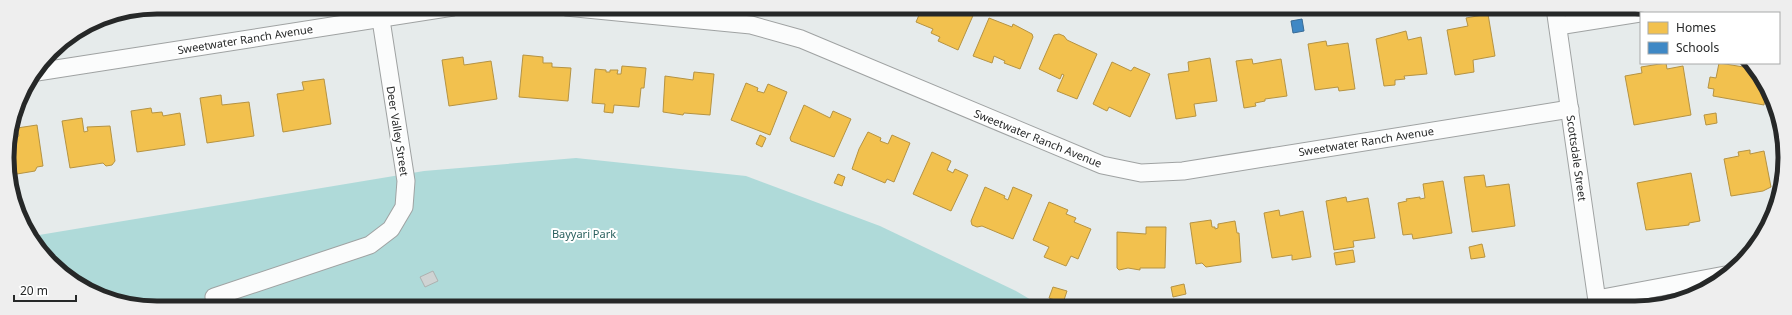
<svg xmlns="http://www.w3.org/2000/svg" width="1792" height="315" font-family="'Noto Sans',sans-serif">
<rect width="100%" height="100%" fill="#e6ebeb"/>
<!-- green -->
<path fill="#afdad9" d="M 576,158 L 746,176 L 880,226 L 1016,291 L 1043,307 L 138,307 L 91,292 L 44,257 L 33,236 L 424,171 Z"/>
<!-- homes -->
<g fill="#f2c14e" stroke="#b59343">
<path d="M 859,8 L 875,8 L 873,14 Z"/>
<path d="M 885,8 L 903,8 L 901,14 Z"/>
<path d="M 922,8 L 967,8 L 975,11 L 958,50 L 938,41 L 940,37 L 931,33 L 933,29 L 916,22 Z"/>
<path d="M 1488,14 L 1495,56 L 1473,60 L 1474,72 L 1455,75 L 1447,30 L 1468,26 L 1466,18 Z"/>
<path d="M 989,18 L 1012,27 L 1013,24 L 1032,34 L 1033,37 L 1020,69 L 1004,63 L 1005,61 L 994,56 L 992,63 L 973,56 Z"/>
<path d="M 1406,31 L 1408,40 L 1421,37 L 1427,74 L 1404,76 L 1405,79 L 1395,80 L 1395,85 L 1384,86 L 1376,39 Z"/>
<path d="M 1059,34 L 1064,36 L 1067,40 L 1097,54 L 1077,99 L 1057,91 L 1064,75 L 1062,74 L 1060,79 L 1039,69 L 1054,35 Z"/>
<path d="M 1326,41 L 1327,46 L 1348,43 L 1355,89 L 1339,91 L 1338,87 L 1315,90 L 1308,44 Z"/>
<path d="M 523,55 L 543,57 L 543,63 L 552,63 L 552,67 L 571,68 L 568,101 L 519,97 Z"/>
<path d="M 463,57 L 464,65 L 491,61 L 497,99 L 449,106 L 442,60 Z"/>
<path d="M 1210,58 L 1217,101 L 1194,104 L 1196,116 L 1176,119 L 1168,74 L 1189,71 L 1188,62 Z"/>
<path d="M 1252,59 L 1253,64 L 1281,59 L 1287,96 L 1265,99 L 1265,101 L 1255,103 L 1256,106 L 1244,108 L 1236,61 Z"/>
<path d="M 1112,62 L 1131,71 L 1134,67 L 1150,74 L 1130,117 L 1109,107 L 1107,111 L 1093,104 Z"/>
<path d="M 1666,63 L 1667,69 L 1683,66 L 1691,115 L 1634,125 L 1625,76 L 1642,73 L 1641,67 Z"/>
<path d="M 1719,63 L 1756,69 L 1770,98 L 1765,97 L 1764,105 L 1713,96 L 1714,89 L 1708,88 L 1710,77 L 1716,78 Z"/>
<path d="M 622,66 L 646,68 L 644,88 L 641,88 L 639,107 L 614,105 L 613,113 L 604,112 L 605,104 L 592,103 L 595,69 L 606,70 L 606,72 L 610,72 L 610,70 L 618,70 L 617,74 L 621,74 Z"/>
<path d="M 694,72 L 714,74 L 710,115 L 684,113 L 683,115 L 663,112 L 665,76 L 693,80 Z"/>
<path d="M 324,79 L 331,124 L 283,132 L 277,94 L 304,90 L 302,82 Z"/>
<path d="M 746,83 L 758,88 L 757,91 L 764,93 L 768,84 L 787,92 L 770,135 L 731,120 Z"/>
<path d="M 221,95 L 222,105 L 249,102 L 254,136 L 207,143 L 200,98 Z"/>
<path d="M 804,105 L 830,118 L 833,111 L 851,119 L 834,157 L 791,141 L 790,138 Z"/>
<path d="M 151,108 L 152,113 L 162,112 L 163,116 L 180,113 L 185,145 L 137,152 L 131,111 Z"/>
<path d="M 1716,113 L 1717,123 L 1706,125 L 1704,115 Z"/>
<path d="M 82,118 L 84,132 L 88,131 L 87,127 L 110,126 L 115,161 L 112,165 L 106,166 L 103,163 L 70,168 L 62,121 Z"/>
<path d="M 37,125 L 43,166 L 37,167 L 35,171 L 11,175 L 7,148 L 10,135 L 11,139 L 19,136 L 17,128 Z"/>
<path d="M 868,132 L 881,138 L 880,141 L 888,144 L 892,135 L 910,143 L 894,182 L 887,179 L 885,183 L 852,169 L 859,149 Z"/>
<path d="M 760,135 L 766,138 L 762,147 L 756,144 Z"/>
<path d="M 1750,150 L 1750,154 L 1764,151 L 1771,187 L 1763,191 L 1731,196 L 1724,159 L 1739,156 L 1738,152 Z"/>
<path d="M 932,152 L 951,161 L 947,170 L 953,173 L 955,169 L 968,175 L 951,211 L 913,194 Z"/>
<path d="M 1691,173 L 1700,221 L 1689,223 L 1689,225 L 1646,230 L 1637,183 Z"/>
<path d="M 838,174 L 845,177 L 842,186 L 834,183 Z"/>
<path d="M 1484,175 L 1486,187 L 1509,184 L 1515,226 L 1472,232 L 1464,177 Z"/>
<path d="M 1443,181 L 1452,233 L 1413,239 L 1412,234 L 1403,235 L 1398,203 L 1407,201 L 1406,199 L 1420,197 L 1420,199 L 1425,198 L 1423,184 Z"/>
<path d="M 985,187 L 1005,196 L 1004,198 L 1008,200 L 1013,187 L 1032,195 L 1013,239 L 982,226 L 977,227 L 972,225 L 971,221 Z"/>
<path d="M 1346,197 L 1347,202 L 1368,198 L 1375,238 L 1353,241 L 1354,247 L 1334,250 L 1326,201 Z"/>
<path d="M 1049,202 L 1068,210 L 1066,214 L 1076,218 L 1074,222 L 1091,229 L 1078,259 L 1071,256 L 1066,266 L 1044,257 L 1049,247 L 1033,240 Z"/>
<path d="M 1279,210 L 1280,216 L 1303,211 L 1311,257 L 1292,260 L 1292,255 L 1272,258 L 1264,213 Z"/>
<path d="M 1211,220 L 1212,227 L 1215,227 L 1215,229 L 1218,228 L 1218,224 L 1235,221 L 1237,233 L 1239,233 L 1241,262 L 1206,267 L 1202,263 L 1196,264 L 1190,223 Z"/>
<path d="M 1146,227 L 1166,227 L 1165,268 L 1140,268 L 1140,270 L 1128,268 L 1119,270 L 1117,268 L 1117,232 L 1146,234 Z"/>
<path d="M 1482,244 L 1485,257 L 1471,259 L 1469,247 Z"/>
<path d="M 1353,250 L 1355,262 L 1336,265 L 1334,253 Z"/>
<path d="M 1184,284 L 1186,294 L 1173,297 L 1171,287 Z"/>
<path d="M 1053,287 L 1067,291 L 1063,303 L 1049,298 Z"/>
</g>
<!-- schools -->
<path fill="#3f88c5" stroke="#386b96" d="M 1302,19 L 1304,31 L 1293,33 L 1291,21 Z"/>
<!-- building -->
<g fill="#cfd3d3" stroke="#adb1b0">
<path d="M 433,271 L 438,281 L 425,287 L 420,277 Z"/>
<path d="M 154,301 L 156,307 L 137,306 Z"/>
</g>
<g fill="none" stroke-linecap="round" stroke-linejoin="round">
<!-- street casing -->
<g stroke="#9fa2a2" stroke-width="19">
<g id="street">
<path d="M 566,7 L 751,25 L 801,39 L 1102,165 L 1141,173 L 1183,171 L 1570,109"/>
<path d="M 1555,8 L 1598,308"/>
<path d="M 1558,26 L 1659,10"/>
<path d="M 37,72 L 453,7"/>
<path d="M 214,297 L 370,245 L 391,229 L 404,207 L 406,181 L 379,7"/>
<path d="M 1597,299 L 1725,275"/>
</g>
</g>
<!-- street -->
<use href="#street" stroke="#fbfcfc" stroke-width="17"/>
</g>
<g text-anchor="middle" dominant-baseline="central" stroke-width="4" stroke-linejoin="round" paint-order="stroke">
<!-- street labels -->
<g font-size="11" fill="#262828" stroke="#fff">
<text transform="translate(245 39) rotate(-9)">Sweetwater Ranch Avenue</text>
<text transform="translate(398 131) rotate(81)">Deer Valley Street</text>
<text transform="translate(1038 138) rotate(22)">Sweetwater Ranch Avenue</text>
<text transform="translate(1366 141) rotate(-9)">Sweetwater Ranch Avenue</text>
<text transform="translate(1577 158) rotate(82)">Scottsdale Street</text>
</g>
<!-- park labels -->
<g font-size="11" fill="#2b615f" stroke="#fff">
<text x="584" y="233">Bayyari Park</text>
</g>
</g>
<!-- crop -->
<path d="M0 0H1792V315H0ZM157 14H1635A143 143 0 0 1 1778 157V158A143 143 0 0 1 1635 301H157A143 143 0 0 1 14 158V157A143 143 0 0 1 157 14Z" fill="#eee" fill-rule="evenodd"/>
<path fill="none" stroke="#262828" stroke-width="5" d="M157 14H1635A143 143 0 0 1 1778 157V158A143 143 0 0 1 1635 301H157A143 143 0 0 1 14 158V157A143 143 0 0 1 157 14Z"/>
<!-- legend -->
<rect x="1640" y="12" width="140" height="52" fill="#ffffff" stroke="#a8a9a9"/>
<rect x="1648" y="22" width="20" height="12" fill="#f2c14e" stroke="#a8a9a9"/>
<text x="1676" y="32" font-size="12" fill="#262828">Homes</text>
<rect x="1648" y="42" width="20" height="12" fill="#3f88c5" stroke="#a8a9a9"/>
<text x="1676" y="52" font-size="12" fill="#262828">Schools</text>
<!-- scale -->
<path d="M14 295v6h62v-6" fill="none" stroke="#262828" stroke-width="2"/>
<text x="20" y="295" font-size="12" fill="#262828" stroke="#ffffff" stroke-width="3" paint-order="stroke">20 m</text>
</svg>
